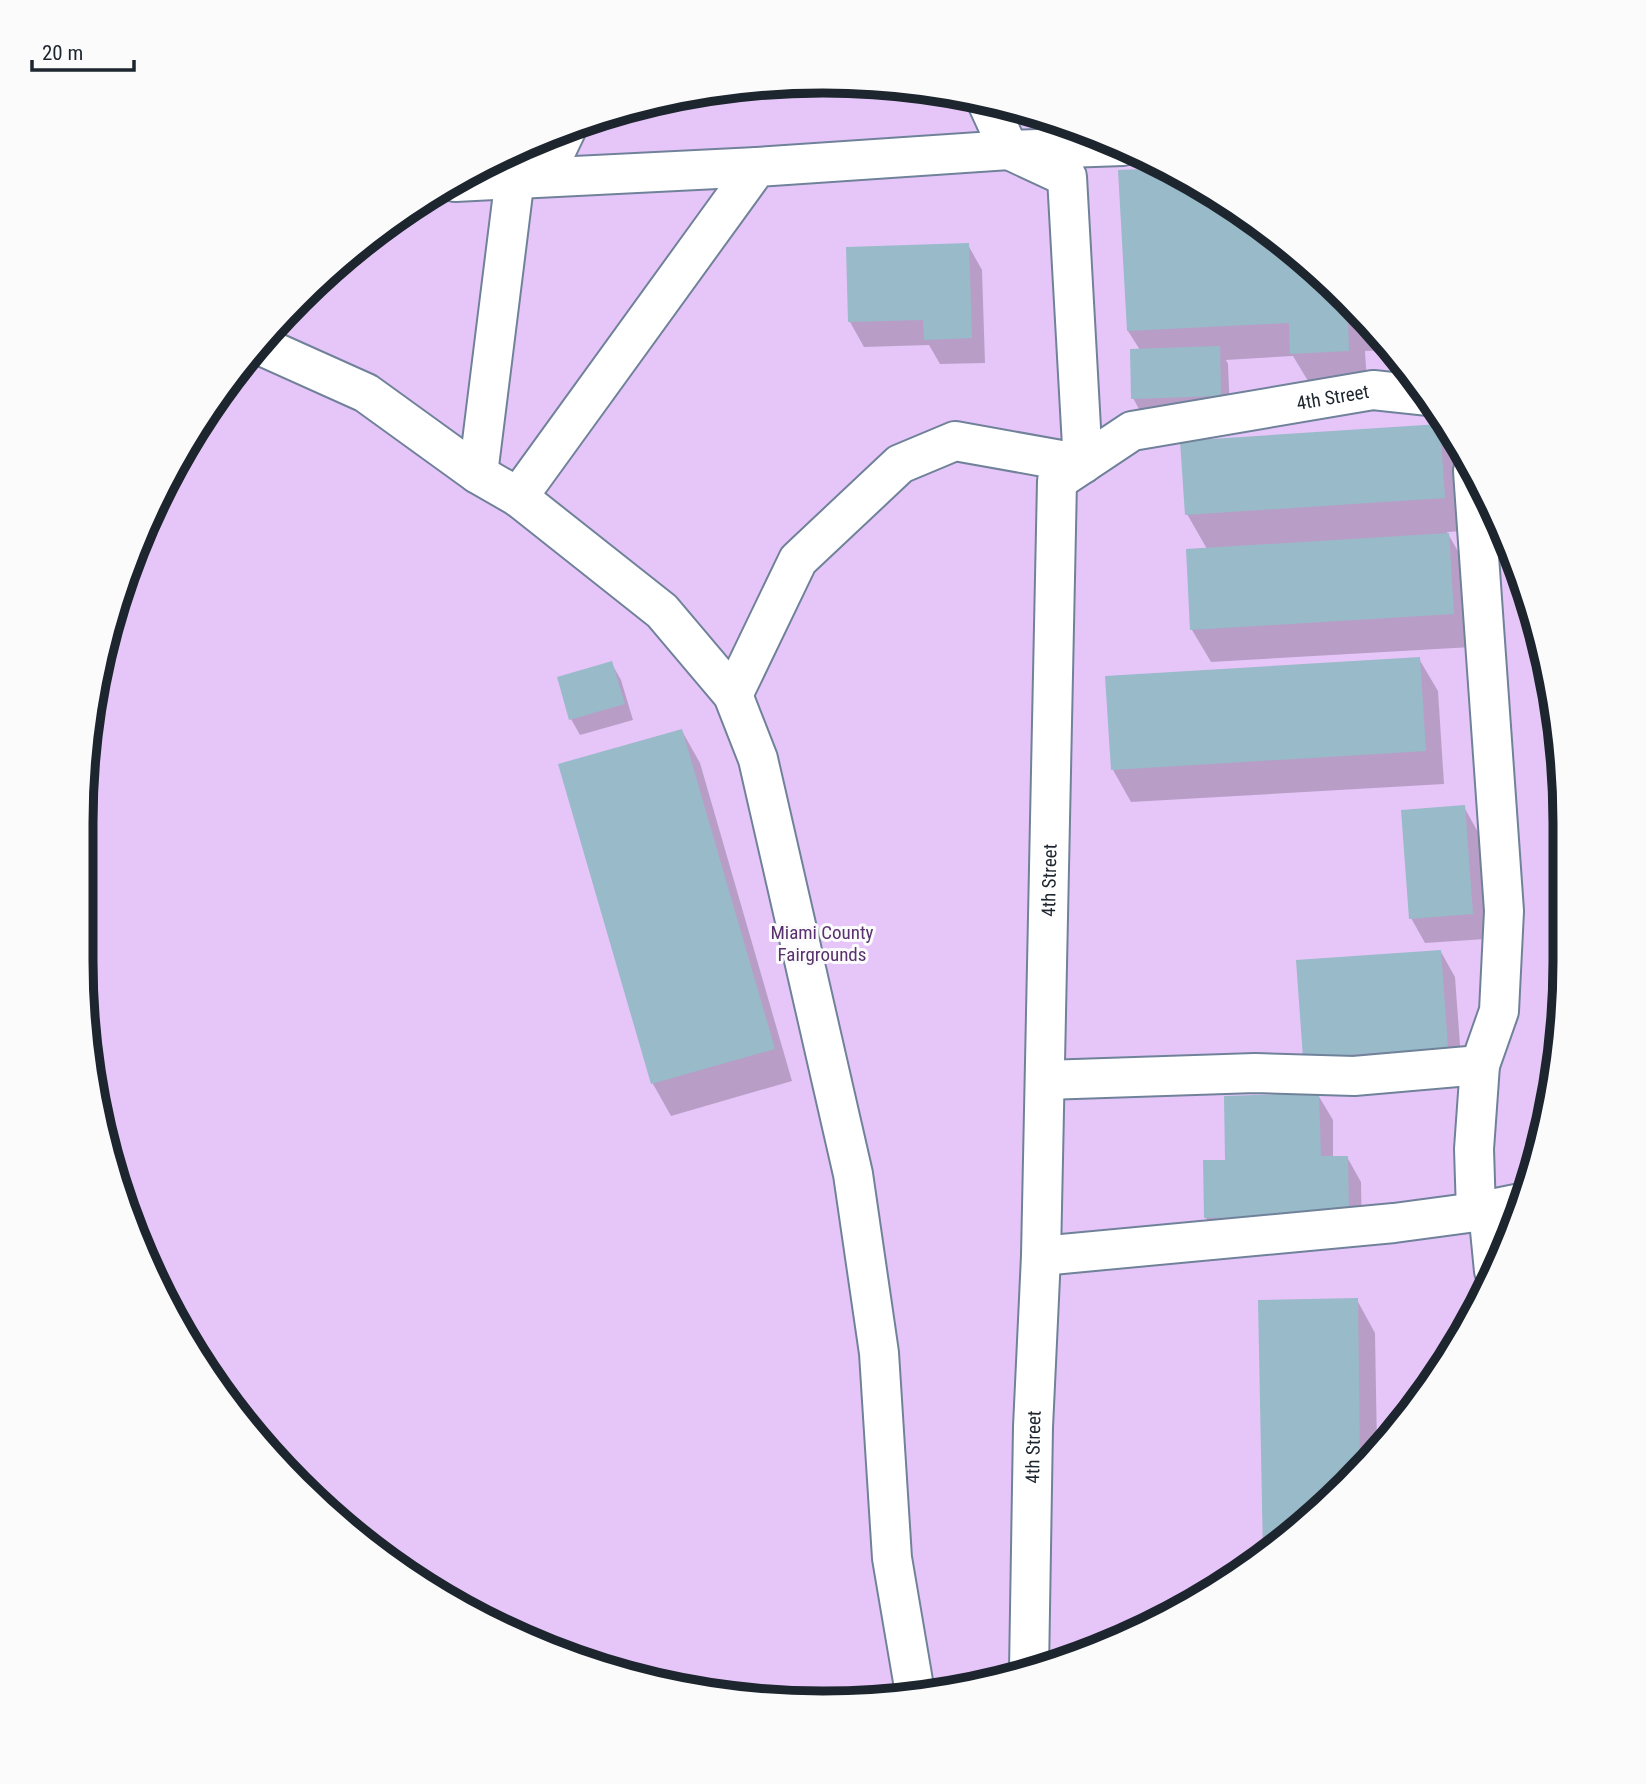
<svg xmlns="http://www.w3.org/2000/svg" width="1646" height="1784" font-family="'Roboto Condensed',sans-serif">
<rect width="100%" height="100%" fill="#e7effa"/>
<!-- green -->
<path fill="#e6c6f9" d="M 823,81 L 968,95 L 1108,137 L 1236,206 L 1348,298 L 1441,411 L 1509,539 L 1551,679 L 1565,823 L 1559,1058 L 1526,1200 L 1466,1333 L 1348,1486 L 1236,1578 L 1107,1647 L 967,1689 L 775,1702 L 631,1678 L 494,1627 L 334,1519 L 234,1413 L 157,1289 L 95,1106 L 81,961 L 95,678 L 137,538 L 206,410 L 298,298 L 411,205 L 539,137 L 679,95 Z"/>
<!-- shadow -->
<g fill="#0003">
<path d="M 1168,169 L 1236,206 L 1348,298 L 1391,350 L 1365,351 L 1367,384 L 1311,386 L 1293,356 L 1226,360 L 1228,364 L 1230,412 L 1142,415 L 1133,398 L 1140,350 L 1128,331 L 1120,172 Z"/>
<path d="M 968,245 L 982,270 L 985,363 L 940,364 L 929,345 L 864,347 L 850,322 Z"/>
<path d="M 1439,426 L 1458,458 L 1463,531 L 1447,532 L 1467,567 L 1472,647 L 1211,662 L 1192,630 L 1207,549 L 1187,514 Z"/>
<path d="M 1419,659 L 1438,691 L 1444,784 L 1131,802 L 1113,770 Z"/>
<path d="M 612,664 L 621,680 L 633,720 L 580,735 L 571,719 Z"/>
<path d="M 682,731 L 700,763 L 792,1081 L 671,1116 L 653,1084 L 561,765 Z"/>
<path d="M 1464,807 L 1478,832 L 1486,939 L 1425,943 L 1411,918 Z"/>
<path d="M 1441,952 L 1455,977 L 1462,1072 L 1304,1058 Z"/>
<path d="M 1318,1095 L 1333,1120 L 1333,1158 L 1347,1157 L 1361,1182 L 1362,1240 L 1220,1243 L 1206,1218 L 1204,1162 L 1227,1161 Z"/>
<path d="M 1357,1300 L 1375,1333 L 1377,1448 L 1348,1486 L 1264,1555 Z"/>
</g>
<!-- building -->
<g fill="#99bac8">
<path d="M 1165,168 L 1236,206 L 1348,298 L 1365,318 L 1348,319 L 1349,351 L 1290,354 L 1289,323 L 1127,331 L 1118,170 Z"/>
<path d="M 969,243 L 972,338 L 924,340 L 923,320 L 848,322 L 846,247 Z"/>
<path d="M 1220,346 L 1221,396 L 1131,399 L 1130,349 Z"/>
<path d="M 1440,424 L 1445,498 L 1185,515 L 1180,441 Z"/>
<path d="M 1449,533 L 1454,614 L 1190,630 L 1186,549 Z"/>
<path d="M 1420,657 L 1426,751 L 1111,770 L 1105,676 Z"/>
<path d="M 612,661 L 625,704 L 569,720 L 557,677 Z"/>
<path d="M 682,729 L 775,1049 L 651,1084 L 558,764 Z"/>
<path d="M 1465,805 L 1473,914 L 1409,919 L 1401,810 Z"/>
<path d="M 1441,950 L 1448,1048 L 1303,1058 L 1296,960 Z"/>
<path d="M 1319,1093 L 1321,1156 L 1348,1156 L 1349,1216 L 1204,1218 L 1203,1160 L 1225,1160 L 1224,1096 Z"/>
<path d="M 1358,1298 L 1360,1470 L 1348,1486 L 1263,1556 L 1258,1300 Z"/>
</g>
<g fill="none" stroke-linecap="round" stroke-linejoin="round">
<!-- minor casing -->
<g stroke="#70829a" stroke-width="42">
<g id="minor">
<path d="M 455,182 L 757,167"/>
<path d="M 259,345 L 366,393 L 478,474 L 518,497 L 662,611 L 733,695 L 758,759 L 853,1174 L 879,1353 L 892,1558 L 915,1693"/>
<path d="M 1473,471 L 1504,911 L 1499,1011 L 1480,1065 L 1474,1149 L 1476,1212"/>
<path d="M 478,474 L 515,177 L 556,151 L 567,128"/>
<path d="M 518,497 L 757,167 L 1009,150 L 1123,146"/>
<path d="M 733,695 L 798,560 L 900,464 L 955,441 L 1083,464 L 1067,177 L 1009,150 L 986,100"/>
<path d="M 1045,1080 L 1255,1073 L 1354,1076 L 1480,1065"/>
<path d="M 1488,1210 L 1494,1271"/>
<path d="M 1041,1256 L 1394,1223 L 1476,1212 L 1525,1202"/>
<path id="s1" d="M 1029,1671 L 1033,1427 L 1041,1256 L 1057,481 L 1132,431 L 1373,390 L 1429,396"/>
</g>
</g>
<!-- minor -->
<use href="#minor" stroke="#fff" stroke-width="38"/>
</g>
<g text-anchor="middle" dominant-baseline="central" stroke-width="6" stroke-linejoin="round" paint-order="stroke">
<!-- street labels -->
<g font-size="19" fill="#1d252e" stroke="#fbfbfb">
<text stroke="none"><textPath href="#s1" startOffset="1484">4th Street</textPath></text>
<text stroke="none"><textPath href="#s1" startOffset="791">4th Street</textPath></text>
<text stroke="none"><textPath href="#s1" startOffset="224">4th Street</textPath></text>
</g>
<!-- park labels -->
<g font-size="19" fill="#59316e" stroke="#fbfbfb">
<text x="822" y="932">Miami County<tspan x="822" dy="22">Fairgrounds</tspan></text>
</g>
</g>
<!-- crop -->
<path d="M0 0H1646V1784H0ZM823 93H823A730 730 0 0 1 1553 823V961A730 730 0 0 1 823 1691H823A730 730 0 0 1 93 961V823A730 730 0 0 1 823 93Z" fill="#fbfbfb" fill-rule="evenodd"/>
<path fill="none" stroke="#1d252e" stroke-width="9" d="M823 93H823A730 730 0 0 1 1553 823V961A730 730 0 0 1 823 1691H823A730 730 0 0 1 93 961V823A730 730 0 0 1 823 93Z"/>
<!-- scale -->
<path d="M32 60v10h102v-10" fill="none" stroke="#1d252e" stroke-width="3.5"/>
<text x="42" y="60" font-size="21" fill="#1d252e" stroke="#fbfbfb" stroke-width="5" paint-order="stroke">20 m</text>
</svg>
